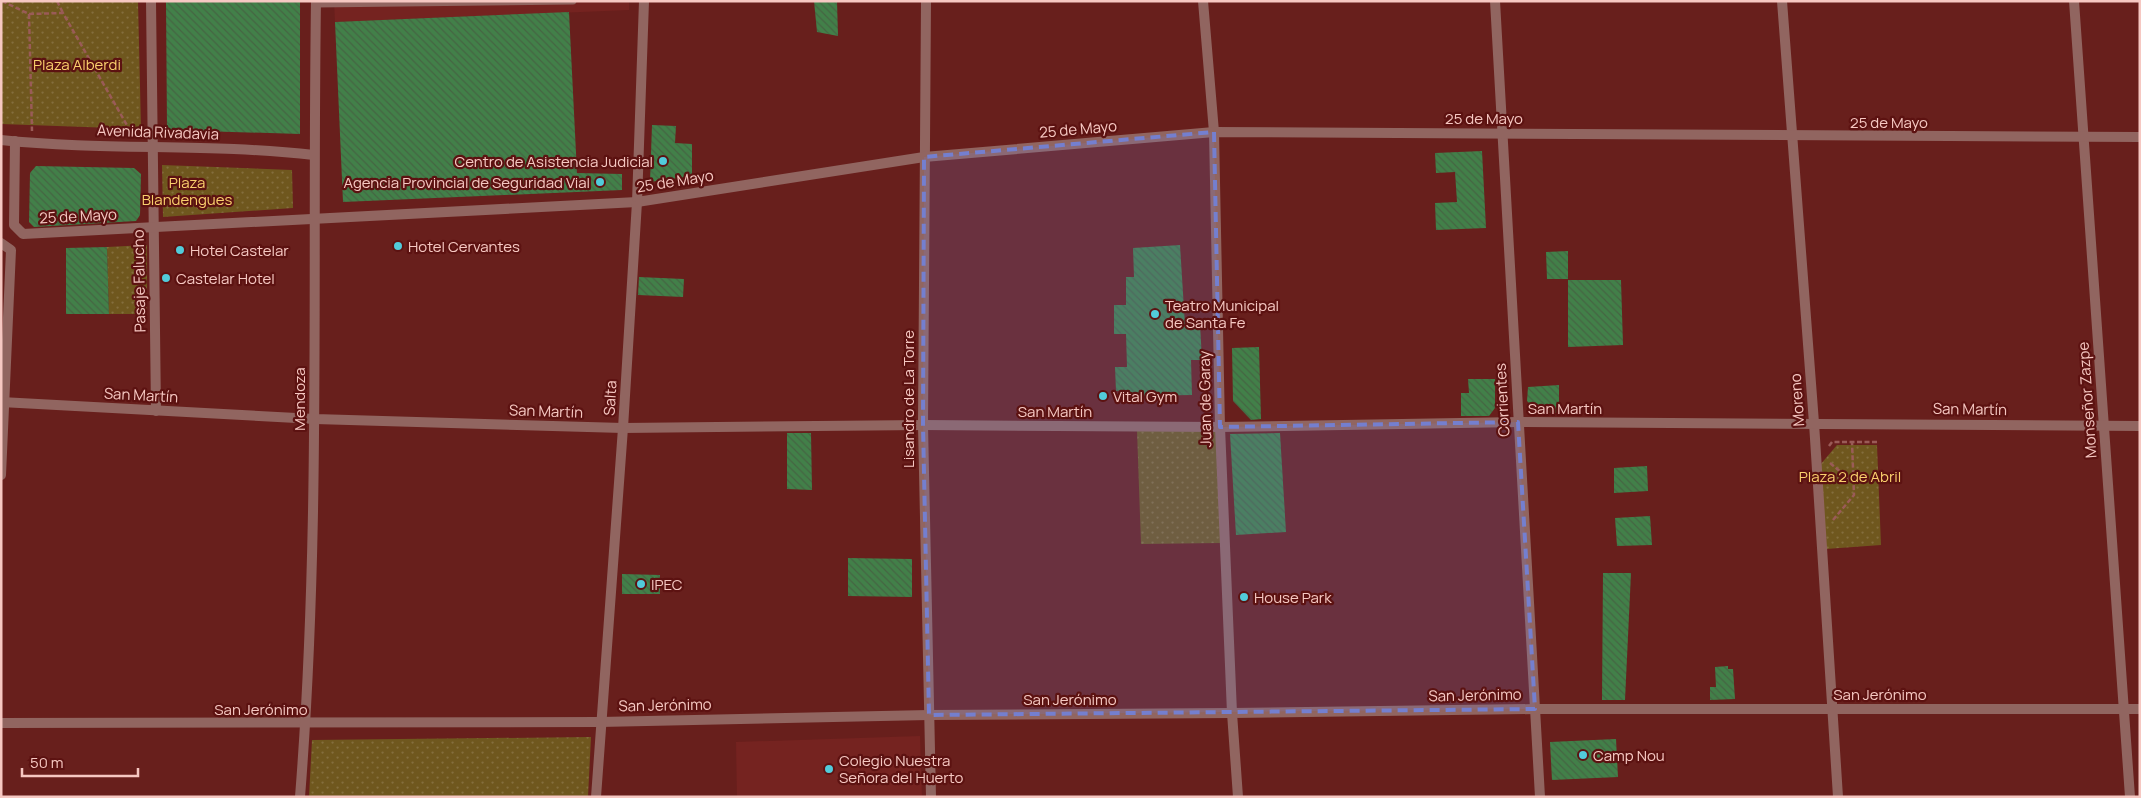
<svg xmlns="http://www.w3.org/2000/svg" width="2141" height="798" font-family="Manrope,sans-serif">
<defs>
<pattern id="park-dots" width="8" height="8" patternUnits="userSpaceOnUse" patternTransform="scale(1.25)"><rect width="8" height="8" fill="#6f571e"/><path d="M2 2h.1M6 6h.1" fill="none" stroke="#846e3d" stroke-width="1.8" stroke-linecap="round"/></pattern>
<pattern id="building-back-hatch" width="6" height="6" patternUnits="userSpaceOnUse" patternTransform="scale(1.25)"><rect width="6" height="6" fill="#428049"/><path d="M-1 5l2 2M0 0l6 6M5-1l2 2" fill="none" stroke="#456543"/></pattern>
</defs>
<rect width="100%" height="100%" fill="#681f1c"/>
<!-- built -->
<g fill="#752320">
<path d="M 334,1 L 629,1 L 629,10 L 335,22 Z"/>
<path d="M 920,736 L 922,797 L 737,797 L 736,742 Z"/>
</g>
<!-- park -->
<g fill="url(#park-dots)">
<path d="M 1,1 L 138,1 L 141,129 L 1,124 Z"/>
<path d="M 162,165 L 292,170 L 293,208 L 163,217 Z"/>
<path d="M 147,245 L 147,314 L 109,314 L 107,247 Z"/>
<path d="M 1217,429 L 1221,543 L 1141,544 L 1137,430 Z"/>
<path d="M 1837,445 L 1877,445 L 1881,545 L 1826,549 L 1820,465 Z"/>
<path d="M 591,737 L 588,797 L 309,797 L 312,740 Z"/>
</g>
<!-- building -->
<g fill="url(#building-back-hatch)">
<path d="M 166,1 L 300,1 L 300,134 L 167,130 Z"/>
<path d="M 814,1 L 837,1 L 838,36 L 817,32 Z"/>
<path d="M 569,12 L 577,173 L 622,174 L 622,190 L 343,202 L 335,22 Z"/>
<path d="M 652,125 L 676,126 L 675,143 L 692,144 L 692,176 L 650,182 Z"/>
<path d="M 1482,151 L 1486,228 L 1436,230 L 1435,203 L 1457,202 L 1455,172 L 1436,173 L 1435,153 Z"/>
<path d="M 36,166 L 134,168 L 141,174 L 140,215 L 136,221 L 34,227 L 29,222 L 30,173 Z"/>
<path d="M 1180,245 L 1185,325 L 1200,324 L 1202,360 L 1191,360 L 1192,395 L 1128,396 L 1128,390 L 1116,391 L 1115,367 L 1127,367 L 1126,334 L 1114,334 L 1114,305 L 1126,305 L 1126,277 L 1134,277 L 1133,248 Z"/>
<path d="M 107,247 L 109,314 L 66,314 L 66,248 Z"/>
<path d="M 1568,251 L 1568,279 L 1547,279 L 1546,252 Z"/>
<path d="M 639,277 L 684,279 L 683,297 L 638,295 Z"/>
<path d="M 1568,280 L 1621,280 L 1623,345 L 1568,347 Z"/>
<path d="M 1259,347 L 1261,419 L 1251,420 L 1233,401 L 1232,348 Z"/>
<path d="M 1468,379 L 1495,379 L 1495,408 L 1489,416 L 1461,416 L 1461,393 L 1469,393 Z"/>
<path d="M 1559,385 L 1559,413 L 1539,413 L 1527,401 L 1528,387 Z"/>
<path d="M 787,433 L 811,433 L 812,490 L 787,489 Z"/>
<path d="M 1280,433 L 1286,532 L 1236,535 L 1230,434 Z"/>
<path d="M 1647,466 L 1648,491 L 1614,493 L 1614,468 Z"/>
<path d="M 1650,516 L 1652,545 L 1617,546 L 1615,518 Z"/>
<path d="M 848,558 L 912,559 L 912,597 L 848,596 Z"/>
<path d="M 1603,573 L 1631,573 L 1625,700 L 1602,700 Z"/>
<path d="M 622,574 L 660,575 L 660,594 L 622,594 Z"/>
<path d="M 1728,666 L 1728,669 L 1733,669 L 1735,699 L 1710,700 L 1710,687 L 1716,687 L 1715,667 Z"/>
<path d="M 1616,739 L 1618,777 L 1552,780 L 1550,742 Z"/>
</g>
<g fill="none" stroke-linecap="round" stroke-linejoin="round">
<!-- path -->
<g stroke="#9a5b57" stroke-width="2.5" stroke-dasharray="5 2.5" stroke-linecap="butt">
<path d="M 2,1 L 29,14 L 32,131"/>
<path d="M 57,1 L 63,13"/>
<path d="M 29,14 L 63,13 L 132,134"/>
<path d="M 1829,446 L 1832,442 L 1877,442"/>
<path d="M 1830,463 L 1854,483"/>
<path d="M 1833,520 L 1854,495 L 1852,442"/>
</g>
<!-- lane -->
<path stroke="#916560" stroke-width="7" d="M 316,4 L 573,1"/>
<!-- street -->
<g stroke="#916560" stroke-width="10">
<path d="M 151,1 L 156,411"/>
<path d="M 926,1 L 923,425 L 931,797"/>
<path d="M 1203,1 L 1214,132 L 1220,427 L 1232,713 L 1238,797"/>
<path d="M 1495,1 L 1540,797"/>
<path d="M 1782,1 L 1814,423 L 1838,797"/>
<path d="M 2074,1 L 2130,797"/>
<path d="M 1,140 C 105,151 210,143 314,155"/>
<path d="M 15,141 L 14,225 L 23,234 L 637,202 L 924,157 L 1214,132 L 2140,137"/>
<path d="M 1,243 L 11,250 L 1,475"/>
<path d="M 1,402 L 315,419 L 623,428 L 923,425 L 1220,427 L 1518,422 L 2140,426"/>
<path d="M 1,723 L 600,722 L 929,715 L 1232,713 L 1535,709 L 2140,709"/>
<path d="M 300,797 C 321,532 312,266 316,1"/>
<path d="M 596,797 L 623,428 L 637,202 L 644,1"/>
</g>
</g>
<!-- marked area -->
<path fill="#747fcf" fill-opacity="0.2" stroke="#747fcf" stroke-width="4" stroke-dasharray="10 6" stroke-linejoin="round" d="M 1214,132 L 1220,427 L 1518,422 L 1535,709 L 929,715 L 923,425 L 924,157 Z"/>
<!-- markers -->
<g fill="#52cbda" stroke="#5c1211" stroke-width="2">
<circle cx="663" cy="161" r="5"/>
<circle cx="600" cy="182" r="5"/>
<circle cx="398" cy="246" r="5"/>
<circle cx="180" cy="250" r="5"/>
<circle cx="166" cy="278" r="5"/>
<circle cx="1155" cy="314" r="5"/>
<circle cx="1103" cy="396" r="5"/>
<circle cx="641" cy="584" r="5"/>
<circle cx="1244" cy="597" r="5"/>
<circle cx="1583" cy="755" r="5"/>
<circle cx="829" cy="769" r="5"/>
</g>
<g text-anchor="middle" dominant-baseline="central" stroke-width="4.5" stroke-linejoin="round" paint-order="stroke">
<!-- park labels -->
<g font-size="15" fill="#fad06d" stroke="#5c1211">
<text x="77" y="64">Plaza Alberdi</text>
<text x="187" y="182">Plaza<tspan x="187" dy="17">Blandengues</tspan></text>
<text x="1850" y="476">Plaza 2 de Abril</text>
</g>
<!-- street labels -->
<g font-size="15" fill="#f6c8c2" stroke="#5c1211">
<text x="1484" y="118">25 de Mayo</text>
<text x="1889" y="122">25 de Mayo</text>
<text transform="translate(1078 129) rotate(-5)">25 de Mayo</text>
<text transform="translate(158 132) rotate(2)">Avenida Rivadavia</text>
<text transform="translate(675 181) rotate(-9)">25 de Mayo</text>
<text transform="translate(78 216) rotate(-3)">25 de Mayo</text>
<text transform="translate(139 281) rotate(-91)">Pasaje Falucho</text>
<text transform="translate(141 395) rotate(3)">San Martín</text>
<text transform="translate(610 398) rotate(-87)">Salta</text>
<text transform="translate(299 399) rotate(-90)">Mendoza</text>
<text transform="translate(908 399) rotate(-90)">Lisandro de La Torre</text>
<text transform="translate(1205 399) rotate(-91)">Juan de Garay</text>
<text transform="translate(1502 400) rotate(-93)">Corrientes</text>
<text transform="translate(1797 400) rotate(-94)">Moreno</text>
<text transform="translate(2087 400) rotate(-94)">Monseñor Zazpe</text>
<text x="1565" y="408">San Martín</text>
<text transform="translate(1970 409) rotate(1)">San Martín</text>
<text transform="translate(546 411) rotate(2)">San Martín</text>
<text x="1055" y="411">San Martín</text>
<text x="1880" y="694">San Jerónimo</text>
<text transform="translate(1475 695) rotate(-1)">San Jerónimo</text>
<text x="1070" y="699">San Jerónimo</text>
<text transform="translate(665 705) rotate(-1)">San Jerónimo</text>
<text x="261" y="709">San Jerónimo</text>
</g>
<!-- poi labels -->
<g font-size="15" fill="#f6c8c2" stroke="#5c1211" text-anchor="start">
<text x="653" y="161" text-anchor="end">Centro de Asistencia Judicial</text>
<text x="590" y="182" text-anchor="end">Agencia Provincial de Seguridad Vial</text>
<text x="408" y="246">Hotel Cervantes</text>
<text x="190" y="250">Hotel Castelar</text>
<text x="176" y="278">Castelar Hotel</text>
<text x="1165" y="305">Teatro Municipal<tspan x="1165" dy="17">de Santa Fe</tspan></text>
<text x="1113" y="396">Vital Gym</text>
<text x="651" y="584">IPEC</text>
<text x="1254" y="597">House Park</text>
<text x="1593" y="755">Camp Nou</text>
<text x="839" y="760">Colegio Nuestra<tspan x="839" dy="17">Señora del Huerto</tspan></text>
</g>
</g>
<!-- border -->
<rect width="2141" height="798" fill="none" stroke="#f6c8c2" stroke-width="5"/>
<!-- scale -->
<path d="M22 768v8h116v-8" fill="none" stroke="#f6c8c2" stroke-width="2.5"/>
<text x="30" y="768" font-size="15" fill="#f6c8c2" stroke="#5c1211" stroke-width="4" paint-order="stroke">50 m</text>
</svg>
